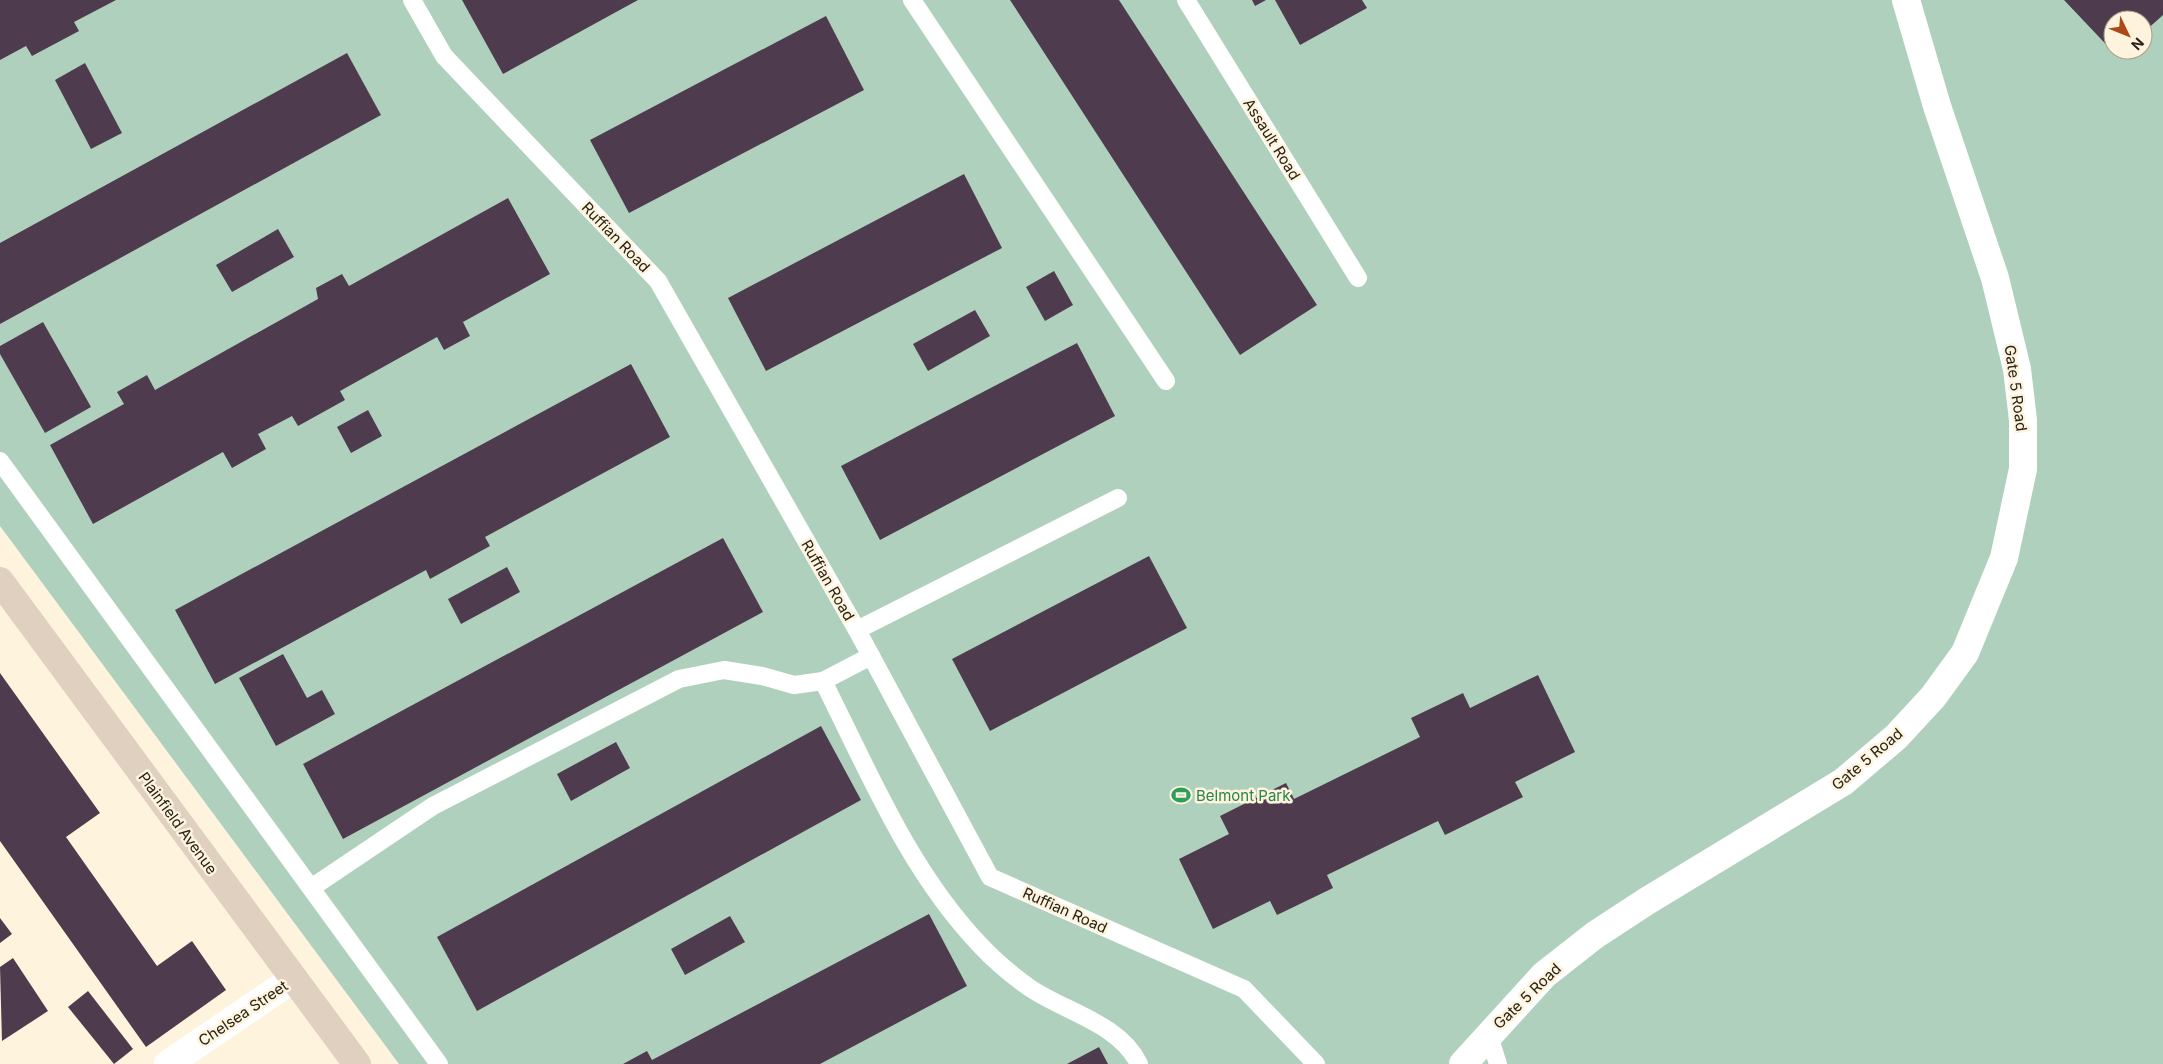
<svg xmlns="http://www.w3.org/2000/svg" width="2163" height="1064" font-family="Inter,sans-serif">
<rect width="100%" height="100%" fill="#fef3dc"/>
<!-- green -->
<path fill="#afd0bd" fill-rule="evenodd" d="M 0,0 L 2163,0 L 2163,1064 L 399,1064 L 0,526 ZM 2113,20 L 2143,20 L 2143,50 L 2113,50 Z"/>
<!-- building -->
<g fill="#4f3b4e">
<path d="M 0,0 L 116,0 L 74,22 L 79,31 L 32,56 L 26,46 L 0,60 Z"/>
<path d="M 462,0 L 638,0 L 503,74 Z"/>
<path d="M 1010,0 L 1119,0 L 1317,305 L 1240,355 Z"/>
<path d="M 1252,0 L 1266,0 L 1255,6 Z"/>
<path d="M 1275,0 L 1362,0 L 1367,8 L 1300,45 Z"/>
<path d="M 2064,0 L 2163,0 L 2163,15 L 2143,33 L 2143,20 L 2113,20 L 2113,50 L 2126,50 L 2118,57 Z"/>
<path d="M 826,16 L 864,90 L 629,213 L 590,140 Z"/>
<path d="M 347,53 L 381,115 L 0,324 L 0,243 Z"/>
<path d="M 85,63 L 122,133 L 91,149 L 55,80 Z"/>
<path d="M 964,174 L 1002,248 L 766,371 L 728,298 Z"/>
<path d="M 508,198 L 550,274 L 463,322 L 470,336 L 444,350 L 437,337 L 340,391 L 345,400 L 298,426 L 292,416 L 258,434 L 266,449 L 232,468 L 223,452 L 93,524 L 50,445 L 124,404 L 117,392 L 147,375 L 155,390 L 318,299 L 316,288 L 342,274 L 349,286 Z"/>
<path d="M 278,229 L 294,257 L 232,292 L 216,265 Z"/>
<path d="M 1054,271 L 1073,305 L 1045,321 L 1026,287 Z"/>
<path d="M 975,310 L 990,336 L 928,371 L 913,344 Z"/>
<path d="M 43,322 L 91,407 L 45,433 L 0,354 L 0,346 Z"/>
<path d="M 1077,343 L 1115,416 L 880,540 L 841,466 Z"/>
<path d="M 631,364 L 670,437 L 485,537 L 490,546 L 430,579 L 426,570 L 215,684 L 175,610 Z"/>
<path d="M 368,410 L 382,436 L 351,453 L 337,427 Z"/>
<path d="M 723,538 L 763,612 L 343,839 L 303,764 Z"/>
<path d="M 1149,556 L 1187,628 L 990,731 L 952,659 Z"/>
<path d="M 507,567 L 520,592 L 461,624 L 448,599 Z"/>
<path d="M 283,654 L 307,698 L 322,690 L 335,714 L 276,746 L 239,678 Z"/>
<path d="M 0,673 L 100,813 L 66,837 L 157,966 L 192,941 L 226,990 L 146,1047 L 0,841 Z"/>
<path d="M 1538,675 L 1575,752 L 1515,782 L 1523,797 L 1445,835 L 1438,821 L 1327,875 L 1333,888 L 1277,915 L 1270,901 L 1213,929 L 1179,859 L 1229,834 L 1220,816 L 1286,783 L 1294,799 L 1420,737 L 1411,718 L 1463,693 L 1470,708 Z"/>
<path d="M 821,726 L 861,800 L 477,1011 L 437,937 Z"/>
<path d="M 616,742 L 630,768 L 571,801 L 557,774 Z"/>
<path d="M 929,914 L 967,986 L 820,1064 L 623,1064 L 647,1051 L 652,1060 Z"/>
<path d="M 730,916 L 745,942 L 685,975 L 671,949 Z"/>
<path d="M 0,918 L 12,934 L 0,943 Z"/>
<path d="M 13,958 L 48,1011 L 2,1041 L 0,967 Z"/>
<path d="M 88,991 L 133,1049 L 114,1064 L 68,1007 Z"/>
<path d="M 1099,1047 L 1108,1064 L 1067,1064 Z"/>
</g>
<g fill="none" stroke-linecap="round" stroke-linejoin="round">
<!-- service -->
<g stroke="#fff" stroke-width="18">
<path d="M 412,0 L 444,56 L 658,281 L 857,630 L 990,877 L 1244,989 L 1316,1064"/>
<path d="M 912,0 L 1166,381"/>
<path d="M 1186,0 L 1358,278"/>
<path d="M 0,461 L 439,1064"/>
<path d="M 857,630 L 1118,498"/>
<path d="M 823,681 C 869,772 909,871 981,946 C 995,961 1013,976 1030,988 C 1065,1012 1119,1023 1139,1064"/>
<path d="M 311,888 L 433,806 L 679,679 L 724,670 L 762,676 L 794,685 L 823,681 L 871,656"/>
<path d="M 1488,1033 L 1498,1064"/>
</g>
<!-- minor -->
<g stroke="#fff" stroke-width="28">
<path d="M 168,1064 L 293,979"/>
<path d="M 1463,1064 L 1544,975 L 1595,935 L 1647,901 L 1843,782 L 1896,737 L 1933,697 L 1965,653 L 2004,558 L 2023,469 L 2023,420 L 2017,369 L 1995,278 L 1937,106 L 1906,0"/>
</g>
<!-- secondary -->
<path stroke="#dfd0bf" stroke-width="28" d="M 0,581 L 357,1064"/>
</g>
<!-- icons -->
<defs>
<g id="stadium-bare" transform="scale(1.5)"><path d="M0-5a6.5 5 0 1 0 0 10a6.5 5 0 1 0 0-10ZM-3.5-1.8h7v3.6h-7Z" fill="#2e9e5b" stroke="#fef3dc" stroke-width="2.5" paint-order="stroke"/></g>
</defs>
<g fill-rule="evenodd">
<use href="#stadium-bare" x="1181" y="795"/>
</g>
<g text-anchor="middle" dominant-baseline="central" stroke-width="5" stroke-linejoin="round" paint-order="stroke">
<!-- street labels -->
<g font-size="15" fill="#282318" stroke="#fef3dc">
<text transform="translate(1272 139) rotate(58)">Assault Road</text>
<text transform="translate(616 237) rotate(46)">Ruffian Road</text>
<text transform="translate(2016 388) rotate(82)">Gate 5 Road</text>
<text transform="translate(828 580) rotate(60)">Ruffian Road</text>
<text transform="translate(1867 759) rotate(-40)">Gate 5 Road</text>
<text transform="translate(178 823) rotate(54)">Plainfield Avenue</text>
<text transform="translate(1065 910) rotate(24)">Ruffian Road</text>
<text transform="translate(1527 996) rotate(-44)">Gate 5 Road</text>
<text transform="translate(243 1013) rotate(-34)">Chelsea Street</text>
</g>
<!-- leisure labels -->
<g font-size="15" fill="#27864d" stroke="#fef3dc" text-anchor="start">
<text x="1196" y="795">Belmont Park</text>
</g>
</g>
<!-- north arrow -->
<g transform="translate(2128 35) rotate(133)"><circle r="24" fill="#fef3dc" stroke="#a8a08e"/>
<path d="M0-4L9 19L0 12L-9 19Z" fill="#ad4818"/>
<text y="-8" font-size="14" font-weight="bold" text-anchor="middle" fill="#282318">N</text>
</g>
</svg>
